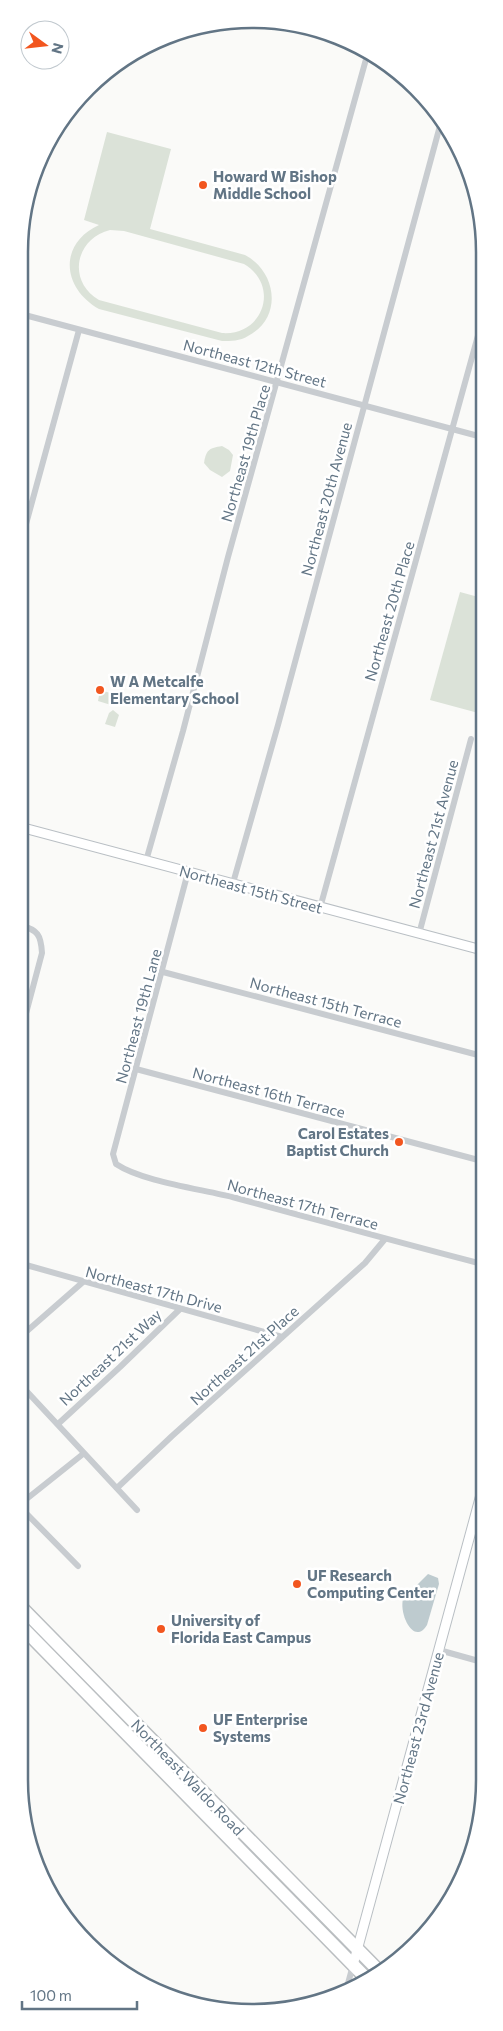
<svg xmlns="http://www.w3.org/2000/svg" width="503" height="2031" font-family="Commissioner,sans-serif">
<rect width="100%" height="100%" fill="#fafaf8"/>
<!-- green -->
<g fill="#dbe2d8" fill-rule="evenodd">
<path d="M 107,132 L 171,149 L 150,229 L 245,255 C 277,272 283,318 248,336 C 240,341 231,341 222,341 L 99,309 C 62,288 58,244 99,225 L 84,220 ZM 110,230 L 124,231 L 244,264 C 280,285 264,336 222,333 L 99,300 C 67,281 75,239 110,230 Z"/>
<path d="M 222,446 L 229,450 L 233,455 L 230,471 L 222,477 L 210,470 L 204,463 C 206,450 209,448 222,446 Z"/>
<path d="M 460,592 L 482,598 L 482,714 L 430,700 Z"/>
<path d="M 100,690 L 114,694 L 111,705 L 98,701 Z"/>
<path d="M 113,710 L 119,715 L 115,727 L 105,724 L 109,713 Z"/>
</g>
<!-- water -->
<path fill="#becbcf" d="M 428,1574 L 438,1578 L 439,1584 L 427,1625 C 414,1646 399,1615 403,1599 Z"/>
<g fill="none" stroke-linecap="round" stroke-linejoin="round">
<!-- secondary casing -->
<g stroke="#b9bfc4" stroke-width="11">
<g id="secondary">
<path d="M 20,827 L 482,950"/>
<path d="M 353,1965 L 482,1491"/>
</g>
</g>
<!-- highway casing -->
<g stroke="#babec1" stroke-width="15">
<g id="highway">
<path d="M 19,1605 L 379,1971"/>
<path d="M 19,1624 L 366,1978"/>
</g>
</g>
<!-- street -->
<g stroke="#c8ccd0" stroke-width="6">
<path d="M 21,314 L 482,437"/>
<path d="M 20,546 L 79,330"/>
<path d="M 146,861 L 183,731 L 228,557 L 368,52"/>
<path d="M 188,872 L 113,1154 L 116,1164 C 143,1182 202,1189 236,1198 C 318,1220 400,1243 482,1264"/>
<path d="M 233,883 L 278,725 L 441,122"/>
<path d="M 320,908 L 482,321"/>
<path d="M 419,934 L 471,739"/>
<path d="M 163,972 L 482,1056"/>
<path d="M 20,1036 L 42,953 C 41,935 38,930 20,925"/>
<path d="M 136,1069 L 482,1161"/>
<path d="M 19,1263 L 282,1337"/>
<path d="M 19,1338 L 83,1282"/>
<path d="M 19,1383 L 137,1510"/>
<path d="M 58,1424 L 120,1367 L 180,1309"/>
<path d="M 117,1488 L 172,1436 L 365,1263 L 385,1239"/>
<path d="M 19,1505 L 83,1454"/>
<path d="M 19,1506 L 78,1566"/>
<path d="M 439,1650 L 482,1662"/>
<path d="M 347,1987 L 353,1965"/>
</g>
<!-- secondary -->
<use href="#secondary" stroke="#fff" stroke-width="9"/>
<!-- highway -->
<use href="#highway" stroke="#fff" stroke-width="12"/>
</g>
<!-- markers -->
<g fill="#f2561f" stroke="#fff" stroke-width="2">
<circle cx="203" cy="185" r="5"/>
<circle cx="100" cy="690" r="5"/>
<circle cx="399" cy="1142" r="5"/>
<circle cx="297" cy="1584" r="5"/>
<circle cx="161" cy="1629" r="5"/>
<circle cx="203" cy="1728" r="5"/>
</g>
<g text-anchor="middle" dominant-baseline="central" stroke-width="5" stroke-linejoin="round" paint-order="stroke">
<!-- poi labels -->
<g font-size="15" font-weight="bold" fill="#627585" stroke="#fff" text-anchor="start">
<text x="213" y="176">Howard W Bishop<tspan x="213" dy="17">Middle School</tspan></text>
<text x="110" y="681">W A Metcalfe<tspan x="110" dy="17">Elementary School</tspan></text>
<text x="389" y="1133" text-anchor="end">Carol Estates<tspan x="389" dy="17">Baptist Church</tspan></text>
<text x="307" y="1575">UF Research<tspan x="307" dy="17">Computing Center</tspan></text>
<text x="171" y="1620">University of<tspan x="171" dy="17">Florida East Campus</tspan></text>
<text x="213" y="1719">UF Enterprise<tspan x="213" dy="17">Systems</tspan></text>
</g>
<!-- street labels -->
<g font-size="15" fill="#627585" stroke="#fff">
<text transform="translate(255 363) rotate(15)">Northeast 12th Street</text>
<text transform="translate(245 453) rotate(-74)">Northeast 19th Place</text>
<text transform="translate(326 499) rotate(-75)">Northeast 20th Avenue</text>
<text transform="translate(389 611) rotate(-74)">Northeast 20th Place</text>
<text transform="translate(433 834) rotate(-75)">Northeast 21st Avenue</text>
<text transform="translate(251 889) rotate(15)">Northeast 15th Street</text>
<text transform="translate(326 1002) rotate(15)">Northeast 15th Terrace</text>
<text transform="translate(138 1016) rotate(-75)">Northeast 19th Lane</text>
<text transform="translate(269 1092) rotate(15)">Northeast 16th Terrace</text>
<text transform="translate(303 1204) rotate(15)">Northeast 17th Terrace</text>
<text transform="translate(154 1289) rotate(15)">Northeast 17th Drive</text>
<text transform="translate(244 1355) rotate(-42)">Northeast 21st Place</text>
<text transform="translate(110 1357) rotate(-43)">Northeast 21st Way</text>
<text transform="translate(418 1728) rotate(-75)">Northeast 23rd Avenue</text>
<text transform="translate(188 1777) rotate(46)">Northeast Waldo Road</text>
</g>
</g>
<!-- crop -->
<path d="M0 0H503V2031H0ZM252 28H252A224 224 0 0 1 476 252V1780A224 224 0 0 1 252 2004H252A224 224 0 0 1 28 1780V252A224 224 0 0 1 252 28Z" fill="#fff" fill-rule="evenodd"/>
<path fill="none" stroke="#627585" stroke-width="2.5" d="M252 28H252A224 224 0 0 1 476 252V1780A224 224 0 0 1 252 2004H252A224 224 0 0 1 28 1780V252A224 224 0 0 1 252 28Z"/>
<!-- north arrow -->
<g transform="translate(45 45) rotate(105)"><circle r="24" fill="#ffffff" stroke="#c0c8ce"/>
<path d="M0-4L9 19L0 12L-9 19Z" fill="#f2561f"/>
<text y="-8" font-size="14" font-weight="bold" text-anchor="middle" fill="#627585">N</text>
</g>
<!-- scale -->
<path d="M22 2001v8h115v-8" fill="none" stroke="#627585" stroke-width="2.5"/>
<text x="30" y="2001" font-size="15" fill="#627585" stroke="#ffffff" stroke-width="4" paint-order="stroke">100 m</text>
</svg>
